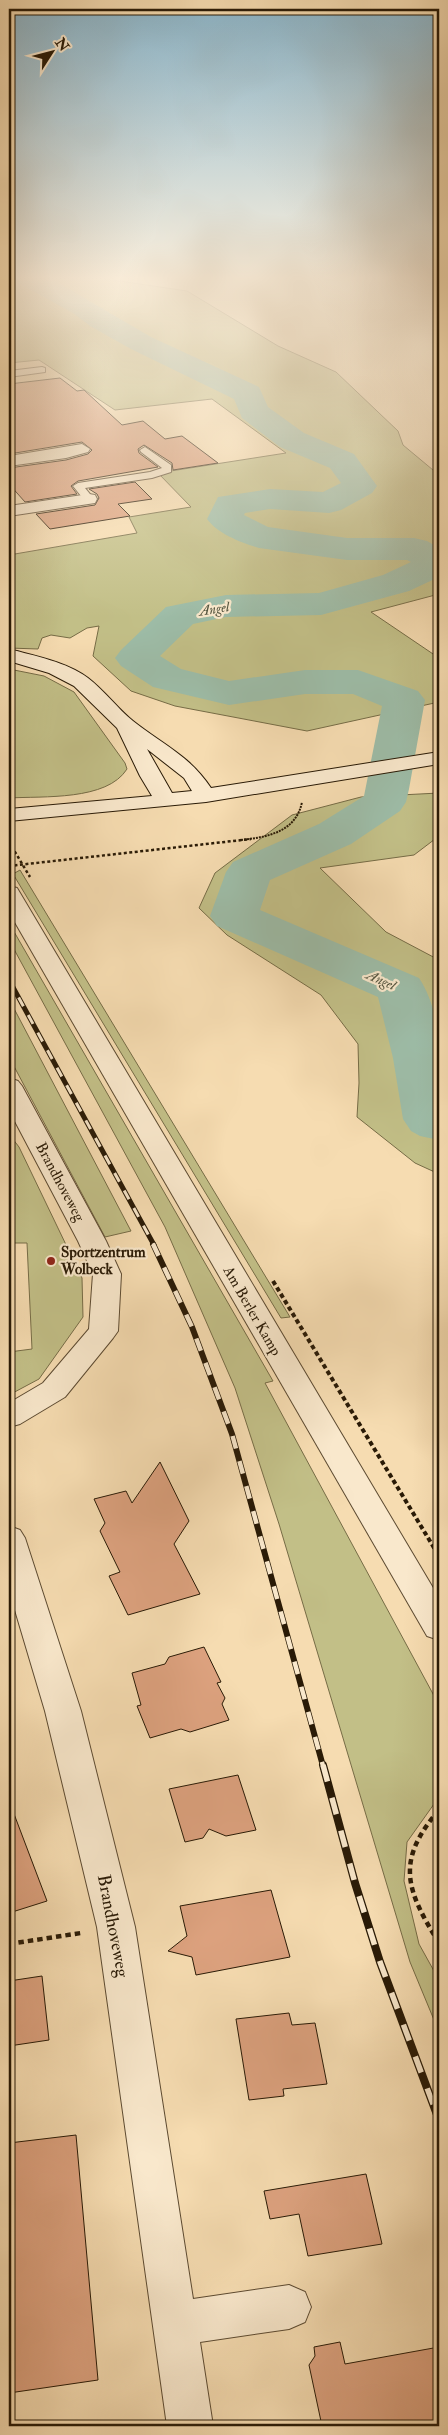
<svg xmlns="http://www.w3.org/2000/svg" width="448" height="2435" font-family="'IM FELL Double Pica',serif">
<rect width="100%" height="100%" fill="#f6dcb1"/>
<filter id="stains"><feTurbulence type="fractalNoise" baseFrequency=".004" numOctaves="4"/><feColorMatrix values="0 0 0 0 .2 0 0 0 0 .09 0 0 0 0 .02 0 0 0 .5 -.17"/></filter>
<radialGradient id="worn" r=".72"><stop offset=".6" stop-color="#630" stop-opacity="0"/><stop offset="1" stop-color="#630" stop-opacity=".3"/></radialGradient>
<!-- green -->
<g fill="#c2bf87" stroke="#766c46">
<path d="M 9,278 L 99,278 L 187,291 L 278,346 L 336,372 L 398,431 L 403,445 L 439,475 L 439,594 L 371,612 L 439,658 L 439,702 L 307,731 L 175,706 L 131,691 L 93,656 L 99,626 L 87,628 L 70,638 L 51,635 L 42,638 L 38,649 L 9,648 L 9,555 L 137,533 L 129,517 L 191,507 L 158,473 L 286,453 L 212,399 L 115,410 L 39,360 L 9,363 Z"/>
<path d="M 9,669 L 44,676 L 74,692 L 125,763 L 127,769 C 107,801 43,796 9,798 Z"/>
<path d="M 439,793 L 439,836 L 414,855 L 320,868 L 386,932 L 439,960 L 439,1174 L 415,1163 L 357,1117 L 359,1083 L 358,1044 L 321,995 L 227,935 L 199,908 L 215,873 L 292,815 L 361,797 Z"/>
<path d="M 20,870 L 290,1317 L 281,1318 L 13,874 Z"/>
<path d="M 9,923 L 273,1381 L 265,1383 L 439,1705 L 439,1797 L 407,1842 L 404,1881 L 419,1944 L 439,1980 L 439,2032 L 410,1962 L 279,1524 L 235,1388 L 165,1227 L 9,940 Z"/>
<path d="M 9,999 L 131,1231 L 105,1237 L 9,1057 Z"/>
<path d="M 9,1134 L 19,1147 L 82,1278 L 83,1317 L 39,1379 L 9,1395 L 9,1352 L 32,1349 L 27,1243 L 14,1243 L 9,1194 Z"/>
</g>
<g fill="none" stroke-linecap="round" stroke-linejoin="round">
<!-- river -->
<path fill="#9dbca7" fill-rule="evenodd" d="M 16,278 L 50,278 L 151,337 L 259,387 L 268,407 L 304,433 L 354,454 L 377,486 L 372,493 L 341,510 L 329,513 L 270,509 L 245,513 L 244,515 L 268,527 L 347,538 L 414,538 L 427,541 L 439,548 L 439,577 L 409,591 L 321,615 L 226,617 L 193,624 L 160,656 L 181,669 L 229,681 L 305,670 L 358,670 L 418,691 L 425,700 L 409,789 L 406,802 L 400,811 L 351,844 L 270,880 L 260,910 L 419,978 C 448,1021 439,1090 439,1140 L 420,1136 L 411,1131 L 403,1119 L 393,1058 L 378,997 L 217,926 L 210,916 L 226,872 L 233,862 L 319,824 L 364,796 L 382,706 L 353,694 L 305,694 L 229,705 L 153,687 L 121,666 L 115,658 L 121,650 L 166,607 L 226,595 L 319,593 L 383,575 L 411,562 L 407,560 L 347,560 L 259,548 C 242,543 218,534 207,519 L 218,497 L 270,489 L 323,492 L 341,483 L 330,468 L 280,447 L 242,418 L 234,399 L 131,349 L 90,326 L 73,313 L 20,284 Z"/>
</g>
<!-- building -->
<g fill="#dda27f" stroke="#291a06">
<path d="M 60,378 L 77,391 L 84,390 L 122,425 L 143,421 L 165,439 L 182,436 L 218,463 L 173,470 L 172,463 L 144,445 L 138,449 L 139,453 L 158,467 L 78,481 L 71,486 L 77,494 L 25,502 L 9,484 L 9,468 L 66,460 L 88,454 L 92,450 L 82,442 L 9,454 L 9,384 Z"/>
<path d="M 135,482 L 152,499 L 118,504 L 130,516 L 50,529 L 36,514 L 95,505 L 99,498 L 97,494 L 89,489 Z"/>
<path d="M 160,1462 L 189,1521 L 174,1544 L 200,1594 L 128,1615 L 109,1576 L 120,1572 L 100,1531 L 105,1523 L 94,1499 L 126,1491 L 132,1503 Z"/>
<path d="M 204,1647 L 221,1682 L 217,1683 L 225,1698 L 222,1704 L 229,1720 L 190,1732 L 181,1729 L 150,1738 L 137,1706 L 141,1705 L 132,1673 L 165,1664 L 169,1657 Z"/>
<path d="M 238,1775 L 256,1830 L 226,1836 L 209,1829 L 203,1838 L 185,1842 L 169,1789 Z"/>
<path d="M 9,1806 L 11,1806 L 47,1901 L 9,1913 Z"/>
<path d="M 271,1890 L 290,1957 L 196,1975 L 192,1957 L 168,1951 L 187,1936 L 180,1906 Z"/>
<path d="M 42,1976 L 49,2040 L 9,2046 L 9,1981 Z"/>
<path d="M 289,2013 L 292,2025 L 315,2023 L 327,2084 L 283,2089 L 284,2096 L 249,2100 L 236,2019 Z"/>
<path d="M 76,2135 L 98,2380 L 9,2393 L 9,2143 Z"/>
<path d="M 366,2174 L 382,2244 L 308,2256 L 299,2214 L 270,2219 L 264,2191 Z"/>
<path d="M 340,2342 L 345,2364 L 439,2347 L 439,2426 L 322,2426 L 309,2365 L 315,2356 L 314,2347 Z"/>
</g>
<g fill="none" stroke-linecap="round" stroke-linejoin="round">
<!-- service casing -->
<g stroke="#5c4a31" stroke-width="2">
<g id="service">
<path d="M 42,367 L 45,368 L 45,372 L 9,377 L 9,371 Z"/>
<path d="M 145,447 L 171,465 L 171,472 L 152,478 L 85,488 L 94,499 L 89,502 L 85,501 L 73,486 L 78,483 L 150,472 L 162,468 L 141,452 L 140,450 Z"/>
</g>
</g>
<!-- minor casing -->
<g stroke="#5c4a31" stroke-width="2">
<g id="minor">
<path d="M 82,444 L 90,449 L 88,452 L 66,458 L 9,466 L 9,456 Z"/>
<path d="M 89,494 L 95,495 L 97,499 L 95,503 L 9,516 L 9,506 Z"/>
<path d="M 9,1078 L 18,1081 L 22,1086 L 106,1241 L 121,1274 L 118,1331 L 113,1338 L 65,1397 L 20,1424 L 9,1427 L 9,1403 L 43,1383 L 89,1329 L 93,1274 L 78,1241 L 9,1110 Z"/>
<path d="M 9,1526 L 20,1530 L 25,1538 L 81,1711 L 135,1927 L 193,2299 L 289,2285 L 305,2292 L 311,2307 L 305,2322 L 289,2329 L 200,2342 L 213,2426 L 167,2426 L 97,1927 L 45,1711 L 9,1590 Z"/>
</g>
</g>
<!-- tertiary casing -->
<g stroke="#5c4a31" stroke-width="2">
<path id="tertiary" d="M 9,886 L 17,888 L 20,893 L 439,1598 L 439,1640 L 427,1636 L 9,912 Z"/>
</g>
<!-- secondary casing -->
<g stroke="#291a06" stroke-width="2">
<path id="secondary" d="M 9,649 C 35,656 67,662 88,678 C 105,691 117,708 133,721 C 163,745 189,755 211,788 L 439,752 L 439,764 L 206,802 L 9,821 L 9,809 L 152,796 L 140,776 L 117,728 L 74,686 L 49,673 L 9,661 ZM 147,749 L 184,778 L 192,791 L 172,793 Z"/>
</g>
<!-- path-far3 -->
<path stroke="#291a06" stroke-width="2" stroke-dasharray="2 1" stroke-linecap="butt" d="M 241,840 C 268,837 296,832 302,802"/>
<!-- path-far2 -->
<g stroke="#291a06" stroke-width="2.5" stroke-dasharray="3 2.5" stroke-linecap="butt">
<path d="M 9,842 L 30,877"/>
<path d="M 9,866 L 251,839"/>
</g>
<!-- path-far1 -->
<path stroke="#291a06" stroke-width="4" stroke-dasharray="4.5 3" stroke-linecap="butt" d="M 273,1281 L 439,1556"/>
<!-- path -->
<g stroke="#291a06" stroke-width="4.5" stroke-dasharray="5.5 4" stroke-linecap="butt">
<path d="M 439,1810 C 394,1862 407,1891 439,1943"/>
<path d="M 9,1944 L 81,1933"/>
</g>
<!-- service -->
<use href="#service" fill="#f9e8cc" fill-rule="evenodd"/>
<!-- minor -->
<use href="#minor" fill="#f9e8cc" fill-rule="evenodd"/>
<!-- tertiary -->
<use href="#tertiary" fill="#f9e8cc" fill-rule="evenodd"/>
<!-- secondary -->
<use href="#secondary" fill="#f9e8cc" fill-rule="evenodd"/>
<!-- rail-far2 casing -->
<g stroke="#291a06" stroke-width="5">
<path id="rail-far2" d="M 9,980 L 154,1245"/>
</g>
<!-- rail-far1 casing -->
<g stroke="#291a06" stroke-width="6">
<path id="rail-far1" d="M 153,1244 L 192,1327 L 232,1434 L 323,1766"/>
</g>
<!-- rail casing -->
<g stroke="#291a06" stroke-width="8">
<path id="rail" d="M 323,1765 L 355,1883 L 380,1962 L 439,2120"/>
</g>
<!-- rail-far2 -->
<use href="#rail-far2" stroke="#f9e8cc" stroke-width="3" stroke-dasharray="10" stroke-linecap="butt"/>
<!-- rail-far1 -->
<use href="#rail-far1" stroke="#f9e8cc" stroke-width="4.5" stroke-dasharray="13" stroke-linecap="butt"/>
<!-- rail -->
<use href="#rail" stroke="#f9e8cc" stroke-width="5.5" stroke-dasharray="17" stroke-linecap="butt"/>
</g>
<!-- sky -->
<linearGradient id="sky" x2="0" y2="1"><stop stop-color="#8ab7ce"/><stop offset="0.45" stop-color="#fbefdc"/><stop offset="1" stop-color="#fbefdc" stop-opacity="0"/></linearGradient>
<rect width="448" height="618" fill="url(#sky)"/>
<!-- markers -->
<circle fill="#8f2418" stroke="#f9e8cc" stroke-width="2" cx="51" cy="1261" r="5"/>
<g text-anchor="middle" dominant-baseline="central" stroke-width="4.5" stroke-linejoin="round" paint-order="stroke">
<!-- far-water labels -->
<g font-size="14" font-style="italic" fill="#52533e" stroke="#f9e8cc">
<text transform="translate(214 609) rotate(-9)">Angel</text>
<text transform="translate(381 980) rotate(24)">Angel</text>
</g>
<!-- street labels -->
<g font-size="15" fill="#291a06" stroke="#f9e8cc">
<text transform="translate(60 1182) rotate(62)">Brandhoveweg</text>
<text transform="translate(252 1311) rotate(60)">Am Berler Kamp</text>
</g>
<!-- poi labels -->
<g font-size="15" font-weight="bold" fill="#291a06" stroke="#f9e8cc" text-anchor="start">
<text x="61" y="1252">Sportzentrum<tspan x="61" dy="17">Wolbeck</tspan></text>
</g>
<!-- near-street labels -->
<g font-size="18" fill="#291a06" stroke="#f9e8cc">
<text transform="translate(113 1926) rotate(79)">Brandhoveweg</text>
</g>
</g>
<!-- margin -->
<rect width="448" height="2435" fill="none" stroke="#f6dcb1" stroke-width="30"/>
<rect x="10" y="10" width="428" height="2415" fill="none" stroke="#291a06" stroke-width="2.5"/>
<rect x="15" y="15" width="418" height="2405" fill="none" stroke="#291a06"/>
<!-- north arrow -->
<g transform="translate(52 52) rotate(54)" stroke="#f9e8cc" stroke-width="4" paint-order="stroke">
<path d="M0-4L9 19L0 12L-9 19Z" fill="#291a06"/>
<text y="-8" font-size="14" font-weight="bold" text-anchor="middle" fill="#291a06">N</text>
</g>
<rect width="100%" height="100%" filter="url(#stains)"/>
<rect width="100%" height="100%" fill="url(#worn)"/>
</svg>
